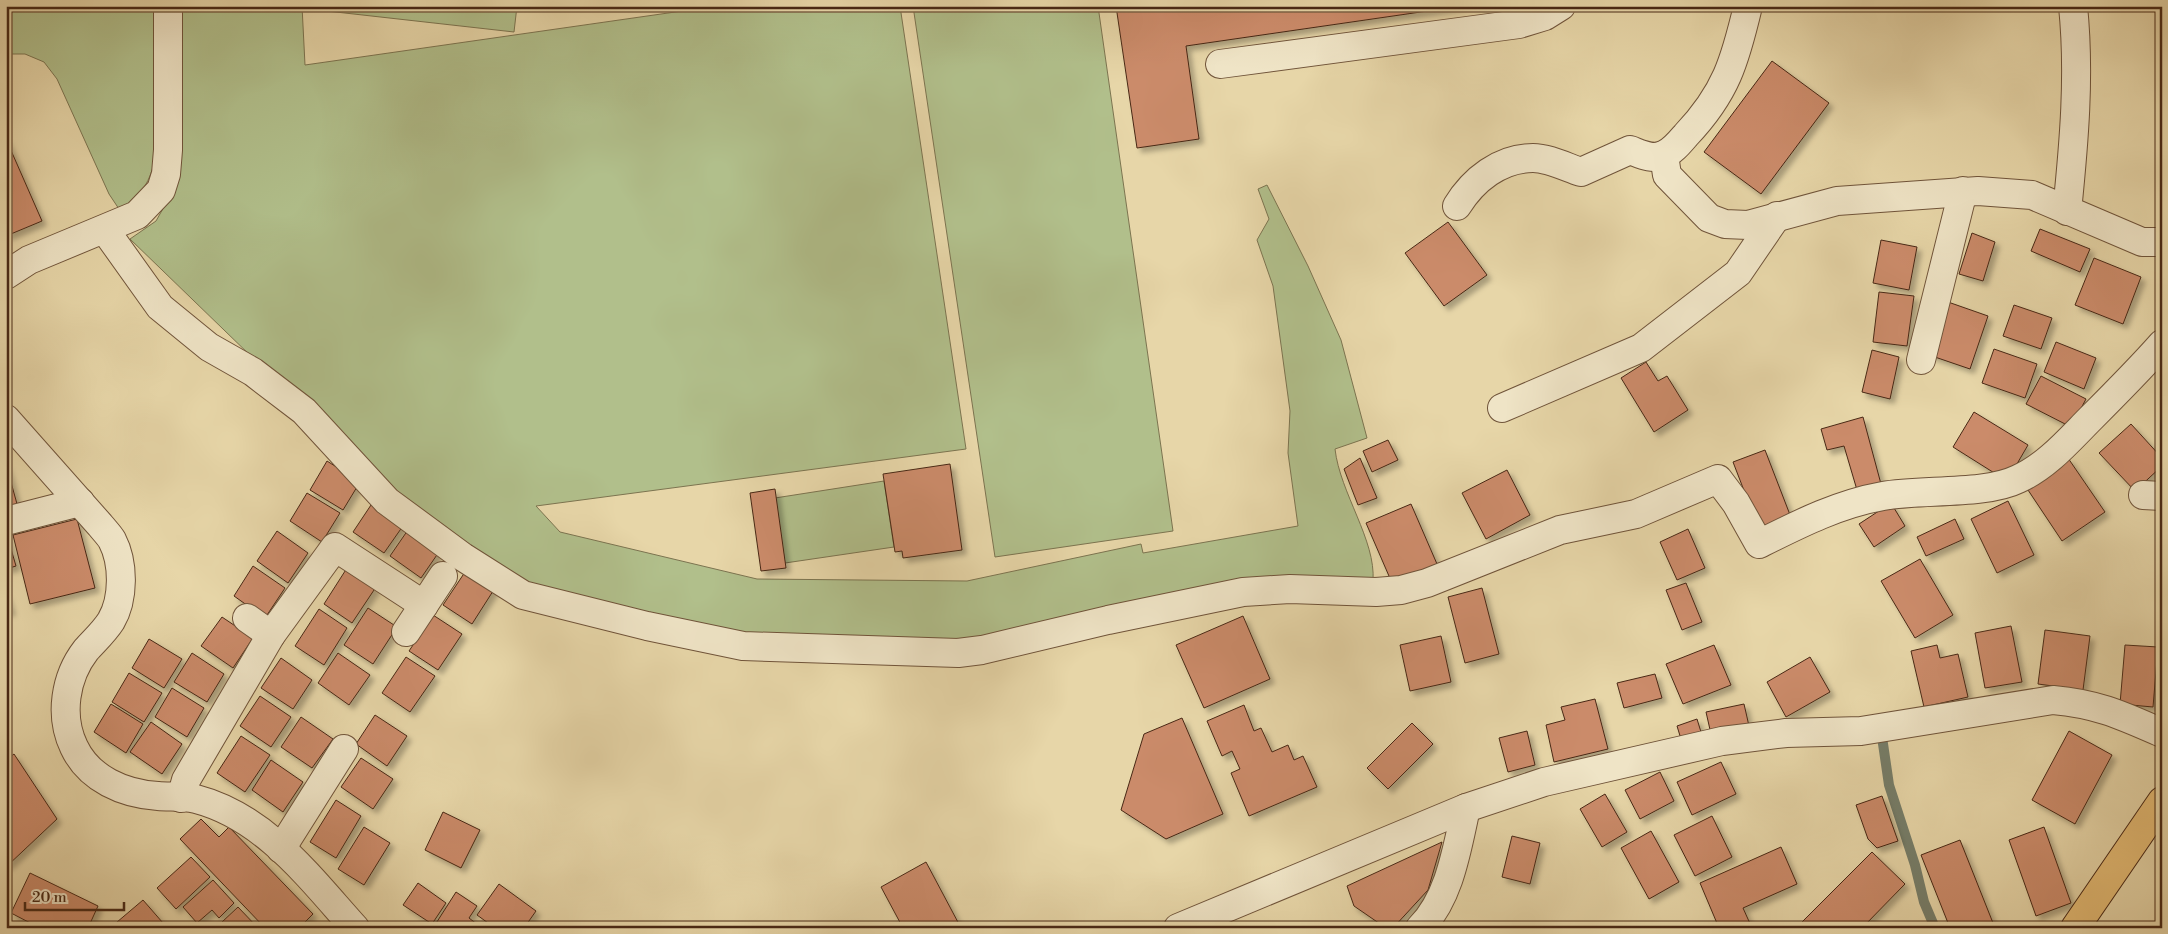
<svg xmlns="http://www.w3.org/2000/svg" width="2168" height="934" font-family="'Libre Bodoni',serif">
<defs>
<filter id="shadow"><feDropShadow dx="4.5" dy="4.5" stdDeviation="2.5" flood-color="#0004"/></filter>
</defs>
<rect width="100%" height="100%" fill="#e7d6a8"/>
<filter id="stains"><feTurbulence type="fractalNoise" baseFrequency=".004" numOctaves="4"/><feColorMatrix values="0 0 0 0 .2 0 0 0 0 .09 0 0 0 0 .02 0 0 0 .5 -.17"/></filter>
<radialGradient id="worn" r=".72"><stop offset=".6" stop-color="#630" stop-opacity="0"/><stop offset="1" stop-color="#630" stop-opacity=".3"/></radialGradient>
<!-- green -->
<g fill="#b1bf8b" stroke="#7c7450">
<path d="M 6,6 L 155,6 L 156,155 C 150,183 142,194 121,212 L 109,194 L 57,79 L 44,62 L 25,54 L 6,54 Z"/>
<path d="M 181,6 L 302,6 L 305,65 L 717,6 L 900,6 L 966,449 L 536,506 L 560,532 L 757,579 L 967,581 L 1141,544 L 1143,553 L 1298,526 L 1288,453 L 1290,411 L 1273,286 L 1257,240 L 1269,219 L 1258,189 L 1267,185 L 1308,266 L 1341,340 L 1367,438 L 1335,449 C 1340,493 1376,540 1373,581 L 977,642 L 770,641 L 542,595 L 411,511 L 130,239 L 156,221 L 169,198 Z"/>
<path d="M 318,6 L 517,6 L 514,32 L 318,10 Z"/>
<path d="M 913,6 L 1098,6 L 1173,531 L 995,557 Z"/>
<path d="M 884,481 L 894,547 L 785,563 L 775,498 Z"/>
</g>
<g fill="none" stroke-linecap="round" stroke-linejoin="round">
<!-- stream -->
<path stroke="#777f6b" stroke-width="10" d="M 1881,730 L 1889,785 L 1915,865 L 1924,902 L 1935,928"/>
</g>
<!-- building -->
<g fill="#cb8b6b" stroke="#482815" filter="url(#shadow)">
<path d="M 1116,6 L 1462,6 L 1186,46 L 1199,139 L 1137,148 Z"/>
<path d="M 1772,61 L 1829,103 L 1761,194 L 1704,152 Z"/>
<path d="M 6,139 L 42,221 L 6,236 Z"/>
<path d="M 1448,222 L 1487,275 L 1444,306 L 1405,253 Z"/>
<path d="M 2040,229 L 2090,249 L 2080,272 L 2031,251 Z"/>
<path d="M 1972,233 L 1995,242 L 1983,281 L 1959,274 Z"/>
<path d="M 1881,240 L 1917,247 L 1909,290 L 1873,283 Z"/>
<path d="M 2094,258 L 2141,277 L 2123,324 L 2075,305 Z"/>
<path d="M 1879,292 L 1914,296 L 1907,346 L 1873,342 Z"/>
<path d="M 1948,302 L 1988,316 L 1970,369 L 1929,355 Z"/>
<path d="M 2014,305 L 2052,318 L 2041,349 L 2003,336 Z"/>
<path d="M 2056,342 L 2096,358 L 2084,389 L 2044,372 Z"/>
<path d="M 1994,349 L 2037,364 L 2025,398 L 1982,383 Z"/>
<path d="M 1872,350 L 1899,357 L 1890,399 L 1862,392 Z"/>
<path d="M 1646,362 L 1658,381 L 1667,376 L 1688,410 L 1654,432 L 1621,378 Z"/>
<path d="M 2041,376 L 2086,399 L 2071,427 L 2026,404 Z"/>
<path d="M 1974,412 L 2028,445 L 2007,481 L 1953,447 Z"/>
<path d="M 1863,417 L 1881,484 L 1857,490 L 1844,446 L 1827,450 L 1821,429 Z"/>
<path d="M 2131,424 L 2162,458 L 2162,466 L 2135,491 L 2099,453 Z"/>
<path d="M 1388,440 L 1398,460 L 1372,472 L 1363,451 Z"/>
<path d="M 1765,450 L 1792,520 L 1760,532 L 1733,462 Z"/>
<path d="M 1360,458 L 1377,498 L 1358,505 L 1344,469 Z"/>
<path d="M 2068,458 L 2105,512 L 2062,541 L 2026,487 Z"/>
<path d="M 327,461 L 360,482 L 343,510 L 310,490 Z"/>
<path d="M 6,464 L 17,504 L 6,507 Z"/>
<path d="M 950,464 L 962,550 L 903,558 L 902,551 L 895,552 L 883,474 Z"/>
<path d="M 1507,470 L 1530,515 L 1486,539 L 1462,493 Z"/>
<path d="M 775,489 L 786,568 L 761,571 L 750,493 Z"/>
<path d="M 307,493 L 340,513 L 322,542 L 290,521 Z"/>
<path d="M 2008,501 L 2034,555 L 1997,573 L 1971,519 Z"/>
<path d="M 373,502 L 405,523 L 384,553 L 353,532 Z"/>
<path d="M 1891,503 L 1905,526 L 1874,547 L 1859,524 Z"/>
<path d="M 1411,504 L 1437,564 L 1392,583 L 1366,523 Z"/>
<path d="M 77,519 L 95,588 L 30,604 L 13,535 Z"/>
<path d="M 1955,519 L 1964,539 L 1926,556 L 1917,537 Z"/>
<path d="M 410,527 L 441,549 L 421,578 L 390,556 Z"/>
<path d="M 1688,529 L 1705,568 L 1677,580 L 1660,542 Z"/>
<path d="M 277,531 L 308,553 L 288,583 L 257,561 Z"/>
<path d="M 6,532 L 16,566 L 6,569 Z"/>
<path d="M 1920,559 L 1953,615 L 1915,638 L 1881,581 Z"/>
<path d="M 253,566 L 285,588 L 265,618 L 234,596 Z"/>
<path d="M 347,568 L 376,587 L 352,623 L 324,604 Z"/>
<path d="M 467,569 L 495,588 L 472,624 L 443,605 Z"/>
<path d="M 1686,583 L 1702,622 L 1682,630 L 1666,590 Z"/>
<path d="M 1482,588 L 1499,654 L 1465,663 L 1448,597 Z"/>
<path d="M 6,594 L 11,611 L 6,612 Z"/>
<path d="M 368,608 L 397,627 L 373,664 L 344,645 Z"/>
<path d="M 319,609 L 347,628 L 324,665 L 295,646 Z"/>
<path d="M 433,615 L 462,634 L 438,670 L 409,651 Z"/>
<path d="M 1243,616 L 1270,679 L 1204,708 L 1176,645 Z"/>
<path d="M 222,617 L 253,638 L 233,668 L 201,646 Z"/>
<path d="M 2011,626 L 2022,682 L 1985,688 L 1975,633 Z"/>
<path d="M 2045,630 L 2090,636 L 2083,690 L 2038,684 Z"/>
<path d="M 1441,636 L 1451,682 L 1410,691 L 1400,645 Z"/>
<path d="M 149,639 L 182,659 L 164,688 L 132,668 Z"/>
<path d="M 1714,645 L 1731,685 L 1683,704 L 1666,664 Z"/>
<path d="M 1937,645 L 1940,658 L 1958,654 L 1968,697 L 1924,707 L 1911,651 Z"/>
<path d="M 2125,645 L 2158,647 L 2153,707 L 2120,704 Z"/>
<path d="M 192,653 L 224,674 L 207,702 L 174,682 Z"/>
<path d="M 338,653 L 370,675 L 349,705 L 318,683 Z"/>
<path d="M 406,657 L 435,676 L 410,712 L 382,693 Z"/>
<path d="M 1810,657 L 1830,692 L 1786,717 L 1767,682 Z"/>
<path d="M 281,658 L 312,680 L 293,709 L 261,688 Z"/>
<path d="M 129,673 L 162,693 L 144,722 L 112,702 Z"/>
<path d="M 1655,674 L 1662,698 L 1624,708 L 1617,683 Z"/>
<path d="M 172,688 L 204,708 L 187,737 L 155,717 Z"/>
<path d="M 260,696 L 291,717 L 271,747 L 240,726 Z"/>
<path d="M 1595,699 L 1608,749 L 1554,762 L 1546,725 L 1565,720 L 1561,707 Z"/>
<path d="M 111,704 L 143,724 L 126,753 L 94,732 Z"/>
<path d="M 1744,704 L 1749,726 L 1711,734 L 1706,712 Z"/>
<path d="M 1244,705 L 1254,731 L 1261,728 L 1272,752 L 1288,745 L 1294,760 L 1303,756 L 1317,787 L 1249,816 L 1231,773 L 1240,769 L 1232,751 L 1222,756 L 1207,721 Z"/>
<path d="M 375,715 L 407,736 L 387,766 L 356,744 Z"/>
<path d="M 301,717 L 333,739 L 312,768 L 281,747 Z"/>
<path d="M 1182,718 L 1223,814 L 1166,839 L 1121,810 L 1144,734 Z"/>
<path d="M 1697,719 L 1701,732 L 1681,739 L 1677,726 Z"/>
<path d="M 151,722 L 182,744 L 162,774 L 130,752 Z"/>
<path d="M 1412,723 L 1433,744 L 1388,789 L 1367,768 Z"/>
<path d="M 1527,731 L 1535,765 L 1508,772 L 1499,738 Z"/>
<path d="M 2069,731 L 2112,755 L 2075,824 L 2032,800 Z"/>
<path d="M 241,736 L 270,755 L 245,792 L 217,773 Z"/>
<path d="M 14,754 L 57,819 L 6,867 L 6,817 L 11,812 L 6,805 L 6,760 Z"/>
<path d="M 361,758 L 393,779 L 373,809 L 341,787 Z"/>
<path d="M 271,760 L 303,782 L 283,812 L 252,790 Z"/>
<path d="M 1721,762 L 1736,794 L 1692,815 L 1677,782 Z"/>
<path d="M 1660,772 L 1674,801 L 1640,819 L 1625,790 Z"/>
<path d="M 1605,794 L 1627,832 L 1602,847 L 1580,809 Z"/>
<path d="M 1882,796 L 1898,841 L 1877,848 L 1868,839 L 1856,805 Z"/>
<path d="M 336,800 L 361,816 L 336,858 L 310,842 Z"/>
<path d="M 443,812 L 480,830 L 461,868 L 425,850 Z"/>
<path d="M 1712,816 L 1732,857 L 1695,876 L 1674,835 Z"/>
<path d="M 201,819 L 219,837 L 229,827 L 313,914 L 299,928 L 265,928 L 180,839 Z"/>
<path d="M 364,827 L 390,843 L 364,885 L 338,869 Z"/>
<path d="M 2044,827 L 2071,903 L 2036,916 L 2009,840 Z"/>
<path d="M 1651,831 L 1679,882 L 1649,899 L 1621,848 Z"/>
<path d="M 1512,836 L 1540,843 L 1530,884 L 1502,877 Z"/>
<path d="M 1960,840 L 1995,928 L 1950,928 L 1921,855 Z"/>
<path d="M 1442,842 L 1428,890 L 1393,928 L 1386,928 L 1354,906 L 1347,886 Z"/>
<path d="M 1781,847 L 1797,884 L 1743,908 L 1752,928 L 1719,928 L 1700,883 Z"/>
<path d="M 1872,852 L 1905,884 L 1862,928 L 1796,928 Z"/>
<path d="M 191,857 L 210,877 L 176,909 L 157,888 Z"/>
<path d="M 926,862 L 960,926 L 958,928 L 903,928 L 881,887 Z"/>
<path d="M 30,873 L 98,906 L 88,928 L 40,928 L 11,913 Z"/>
<path d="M 213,880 L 234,903 L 219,918 L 212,910 L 197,923 L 183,907 Z"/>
<path d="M 418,883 L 446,903 L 432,924 L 403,905 Z"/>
<path d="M 499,884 L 536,911 L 524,928 L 495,928 L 477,915 Z"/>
<path d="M 456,892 L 477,906 L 469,918 L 482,928 L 433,928 Z"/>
<path d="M 143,900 L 163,923 L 158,928 L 110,928 Z"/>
<path d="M 238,907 L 258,928 L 226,928 L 222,922 Z"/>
</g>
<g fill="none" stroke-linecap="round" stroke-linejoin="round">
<!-- minor casing -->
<g stroke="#70543a" stroke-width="30">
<g id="minor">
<path d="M 1220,64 L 1519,24 L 1545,16 L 1561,6"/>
<path d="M 1664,155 L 1667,175 L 1709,218 L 1725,224 L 1748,225 L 1837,201 L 1978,191 L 2032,195 L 2142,242 L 2162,242"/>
<path d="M 1457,206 C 1473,180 1500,158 1533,158 C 1548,158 1566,167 1581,172 L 1630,150 C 1641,154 1652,160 1663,155 C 1672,152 1680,142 1686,135 C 1726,93 1735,61 1748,6"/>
<path d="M 2067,211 C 2074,143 2080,74 2073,6"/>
<path d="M 105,230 L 160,307 L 209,347 L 253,372 L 304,411 L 387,501 L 463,557 L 523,595 L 647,626 L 743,646 L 958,653 L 982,650 L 1108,620 L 1243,592 L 1290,589 L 1376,592 L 1401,590 L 1427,583 L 1560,530 L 1636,514 L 1718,479 L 1736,503 L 1759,544 C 1799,524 1838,504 1883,496 C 1921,489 1986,495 2018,479 C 2047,466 2069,440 2091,418 C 2115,394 2139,370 2162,344"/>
<path d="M 6,275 L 29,260 L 137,215 L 161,190 L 166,174 L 168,150 L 168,6"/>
<path d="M 1921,360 L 1963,191"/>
<path d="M 1502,408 L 1641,348 L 1738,273 L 1777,216"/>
<path d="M 6,419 L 100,525 C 104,530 109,535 112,540 C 124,563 124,599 111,621 C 104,632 94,641 86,650 C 65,677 59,716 74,747 C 89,779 124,794 158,796 C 170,797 184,796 196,799 C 265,817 309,877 355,928"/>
<path d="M 2143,495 L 2162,496"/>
<path d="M 6,521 L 80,502"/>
<path d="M 247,618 L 271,635"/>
<path d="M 406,632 L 443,576"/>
<path d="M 181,798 L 186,780 L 271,635 L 335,547 L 424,605"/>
<path d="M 281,849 L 344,749"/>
<path d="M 1178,928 L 1466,808 L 1544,782 L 1722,741 L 1786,733 L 1861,731 L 2053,700 C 2098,704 2121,715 2162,733"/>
<path d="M 1420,928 C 1450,898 1457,848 1466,808"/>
</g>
</g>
<!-- major casing -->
<g stroke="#482815" stroke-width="30">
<path id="major" d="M 2075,928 L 2162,801"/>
</g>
<!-- minor -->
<use href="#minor" stroke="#efe4c6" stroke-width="28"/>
<!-- major -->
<use href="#major" stroke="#e4bb74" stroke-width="28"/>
</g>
<!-- margin -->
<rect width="2168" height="934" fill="none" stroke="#e7d6a8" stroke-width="25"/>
<rect x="8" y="8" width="2153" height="919" fill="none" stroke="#482815" stroke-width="2.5"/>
<rect x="12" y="12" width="2143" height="909" fill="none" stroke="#482815"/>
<!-- scale -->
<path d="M25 902v8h99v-8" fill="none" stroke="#482815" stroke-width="2.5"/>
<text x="32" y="902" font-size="15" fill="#482815" stroke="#efe4c6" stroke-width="4" paint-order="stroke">20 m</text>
<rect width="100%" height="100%" filter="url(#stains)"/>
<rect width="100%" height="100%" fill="url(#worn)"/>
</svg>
